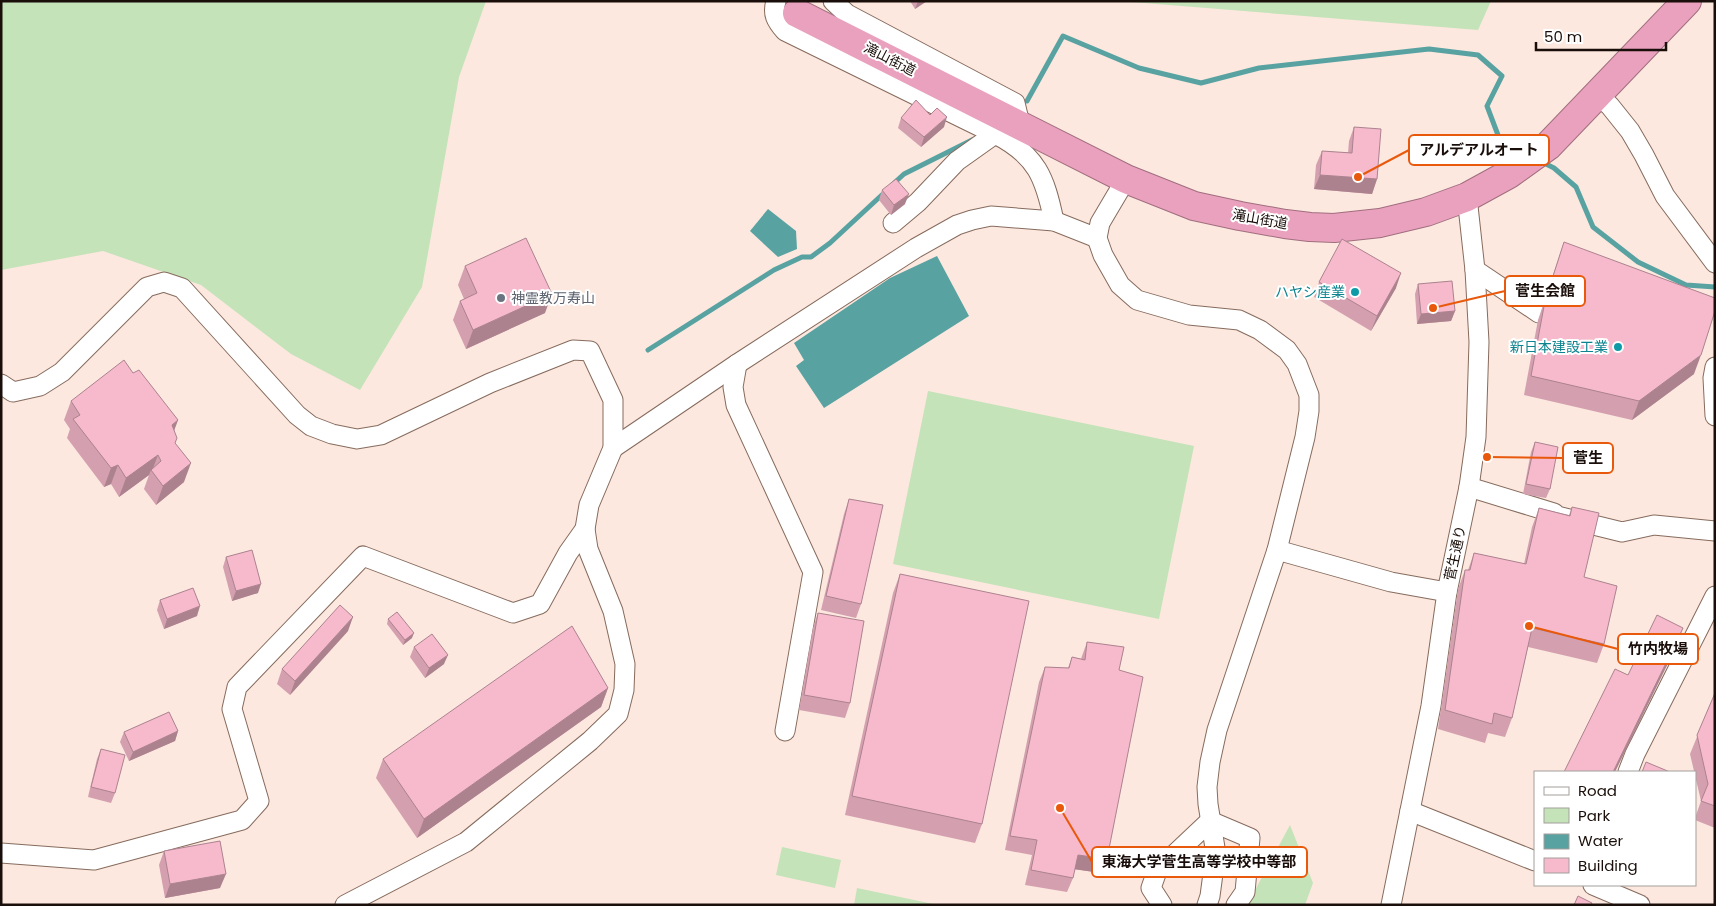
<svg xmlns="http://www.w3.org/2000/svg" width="1716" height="906" font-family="Poppins,'Noto Sans JP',sans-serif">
<rect width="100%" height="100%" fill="#fce8df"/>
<!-- green -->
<g fill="#c4e3b9">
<path d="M 1,1 L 486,1 L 459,77 L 422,287 L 360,390 L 291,354 L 201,285 L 103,251 L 1,270 Z"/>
<path d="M 1119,1 L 1491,1 L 1478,30 Z"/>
<path d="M 928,391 L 1194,446 L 1159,619 L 893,564 Z"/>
<path d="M 1290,825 L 1313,883 L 1305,905 L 1247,905 Z"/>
<path d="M 782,847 L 841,860 L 835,888 L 776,875 Z"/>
<path d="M 857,888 L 938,905 L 854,905 Z"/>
</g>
<!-- water -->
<g fill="#58a2a2">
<path d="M 768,209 L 796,231 L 797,249 L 778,257 L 750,231 Z"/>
<path d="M 937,256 L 969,316 L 824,408 L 796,366 L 804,360 L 794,343 L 890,278 Z"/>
</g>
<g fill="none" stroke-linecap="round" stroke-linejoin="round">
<!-- stream -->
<g stroke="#58a2a2" stroke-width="5">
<path d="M 1027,101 L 1063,36 L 1139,68 L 1201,83 L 1259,68 L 1429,49 L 1478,55 L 1502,76 L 1487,106 L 1501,143 L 1523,152"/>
<path d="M 1542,162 L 1554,168 L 1576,187 L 1593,227 L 1638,262 L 1686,285 L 1715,287"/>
<path d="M 892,185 L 904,174 L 974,139"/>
<path d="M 648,350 L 774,270 L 802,257 L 811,257 L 830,243 L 884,193"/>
</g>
<!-- minor casing -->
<g stroke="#866b5d" stroke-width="21">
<g id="minor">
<path d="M 776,1 C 772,14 776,21 785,31 L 995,134 C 1037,155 1045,178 1054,221"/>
<path d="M 833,1 L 847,14 L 1015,103 L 1020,124"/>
<path d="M 1598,95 L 1610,106 L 1630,131 L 1644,155 L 1665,196 L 1715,263"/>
<path d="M 1126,179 L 1100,223 L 1097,238 L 1103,255 L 1120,285 L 1137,300 L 1189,315 L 1239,320 L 1260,330 L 1287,350 L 1297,364 L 1309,395 L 1309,411 L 1305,437 L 1277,550 L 1217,730 L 1210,762 L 1207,787 L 1208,804 L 1215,848 L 1214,866 L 1210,896 L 1207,905"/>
<path d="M 893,223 L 918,202 L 957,161 L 995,134"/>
<path d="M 1475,270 L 1539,313"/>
<path d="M 737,364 L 733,387 L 736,405 L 813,572 L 785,731"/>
<path d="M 1715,367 L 1713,378 L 1715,416"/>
<path d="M 1,384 L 13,392 L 40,386 L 62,372 L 147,287 L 164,282 L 182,288 L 297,415 L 311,426 L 332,434 L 357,439 L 381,435 L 490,383 L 573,350 L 590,351 L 613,400 L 613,448 L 589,505 L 585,529 L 588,549 L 613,611 L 625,664 L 624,690 L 618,714 L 590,741 L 466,842 L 345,905"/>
<path d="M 613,448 L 737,364 L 916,248 L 957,225 L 972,220 L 991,216 L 1054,221 L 1097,238"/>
<path d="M 1469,487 L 1554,513 L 1557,516 L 1622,532 L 1654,525 L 1715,531"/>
<path d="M 1277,550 L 1391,582 L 1447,592"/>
<path d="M 1628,772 L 1635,754 L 1715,596"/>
<path d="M 1410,811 L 1535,861"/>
<path d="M 1,853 L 94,860 L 242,820 L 259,801 L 232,709 L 237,687 L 363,556 L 513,613 L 540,604 L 568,553 L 585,529"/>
<path d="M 1593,885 L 1640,905"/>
<path d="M 1162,905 L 1151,888 L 1157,871 L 1210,821 L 1250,838 L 1245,892 L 1236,905"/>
<path d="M 1391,905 L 1431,706 L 1447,592 L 1469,487 L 1476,437 L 1479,342 L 1475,270 L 1467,197"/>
</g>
</g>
<!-- highway casing -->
<g stroke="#a16e7f" stroke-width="30">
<path id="highway" d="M 797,13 L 1126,179 L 1194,206 L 1240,216 L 1285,224 L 1310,227 L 1334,228 L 1380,223 L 1426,212 L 1467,197 L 1509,174 L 1548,146 L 1687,1"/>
</g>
<!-- minor -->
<use href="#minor" stroke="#fff" stroke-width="19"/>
<!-- highway -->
<use href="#highway" stroke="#eaa1be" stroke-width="28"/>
</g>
<!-- wall -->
<g fill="#d4a0af">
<path d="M 910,1 L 927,1 L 915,9 Z"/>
<path d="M 930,115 L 944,127 L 921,147 L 898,128 L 901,118 Z"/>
<path d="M 1354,127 L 1377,179 L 1372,194 L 1314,189 L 1316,165 L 1322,151 L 1348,153 L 1349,141 Z"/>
<path d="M 882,190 L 905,204 L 891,215 L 879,200 Z"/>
<path d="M 1564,242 L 1694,374 L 1632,420 L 1524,395 L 1538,320 Z"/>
<path d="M 465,266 L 545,313 L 466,349 L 453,320 L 460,301 L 464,299 L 458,285 Z"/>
<path d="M 1319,282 L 1396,288 L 1371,331 L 1314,297 Z"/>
<path d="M 1418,284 L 1455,311 L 1451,321 L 1417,324 L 1415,294 Z"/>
<path d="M 133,373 L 178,420 L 174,430 L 175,444 L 184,482 L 156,505 L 144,489 L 149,475 L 119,497 L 111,484 L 104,487 L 67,438 L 70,429 L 64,420 L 71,401 Z"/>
<path d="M 1535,442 L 1550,489 L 1546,498 L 1523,494 L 1531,452 Z"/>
<path d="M 849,499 L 861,604 L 856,618 L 821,610 L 844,514 Z"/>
<path d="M 1572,507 L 1584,577 L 1604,644 L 1597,663 L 1528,647 L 1512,718 L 1505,737 L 1488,733 L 1485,743 L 1438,729 L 1458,589 L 1465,570 L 1468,570 L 1474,553 L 1524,564 L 1532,527 L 1539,508 L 1569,515 Z"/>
<path d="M 226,557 L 258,593 L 232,601 L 223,567 Z"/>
<path d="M 900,574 L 982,824 L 975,843 L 845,815 L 893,593 Z"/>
<path d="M 160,600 L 197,616 L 164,629 L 157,610 Z"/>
<path d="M 818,613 L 850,703 L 845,718 L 799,710 L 813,628 Z"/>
<path d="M 388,619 L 412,638 L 403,645 L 387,624 Z"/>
<path d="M 348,631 L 290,695 L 277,684 L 282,669 Z"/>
<path d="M 1087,642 L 1119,670 L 1101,873 L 1074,869 L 1073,878 L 1067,892 L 1025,885 L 1032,855 L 1005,850 L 1039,682 L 1045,667 L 1068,668 L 1072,657 L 1081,659 L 1082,656 Z"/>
<path d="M 414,647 L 444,664 L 425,678 L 410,657 Z"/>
<path d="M 608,688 L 601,707 L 417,838 L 376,778 L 383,759 Z"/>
<path d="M 1715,693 L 1715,828 L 1695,820 L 1695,818 L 1701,801 L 1690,754 Z"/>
<path d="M 178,731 L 175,741 L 129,761 L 120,742 L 124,732 Z"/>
<path d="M 101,749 L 115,793 L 111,803 L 88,797 L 97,759 Z"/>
<path d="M 164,851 L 220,888 L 165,898 L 159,865 Z"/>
</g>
<!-- shaded-wall -->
<g fill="#ac828f">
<path d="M 918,1 L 927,1 L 915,9 Z"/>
<path d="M 947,117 L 944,127 L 921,147 L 924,137 Z"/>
<path d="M 1320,175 L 1377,179 L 1372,194 L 1314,189 Z"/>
<path d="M 909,194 L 905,204 L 891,215 L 894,205 Z"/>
<path d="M 1401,273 L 1396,288 L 1371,331 L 1377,316 Z"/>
<path d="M 552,294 L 545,313 L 466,349 L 473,330 Z"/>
<path d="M 1455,311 L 1451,321 L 1417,324 L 1421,314 Z"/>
<path d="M 1701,355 L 1694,374 L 1632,420 L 1639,401 Z"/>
<path d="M 178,420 L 171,439 L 172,425 Z"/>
<path d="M 158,455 L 152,471 L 151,470 L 149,475 L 119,497 L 126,478 Z"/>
<path d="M 191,463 L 184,482 L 156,505 L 163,486 Z"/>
<path d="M 118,465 L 111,484 L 104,487 L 111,468 Z"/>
<path d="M 261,584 L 258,593 L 232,601 L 236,591 Z"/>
<path d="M 200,606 L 197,616 L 164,629 L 167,619 Z"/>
<path d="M 353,617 L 348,631 L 290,695 L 295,681 Z"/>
<path d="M 1683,628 L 1676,647 L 1615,772 L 1613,772 Z"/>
<path d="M 414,633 L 412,638 L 403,645 L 405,640 Z"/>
<path d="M 448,655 L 444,664 L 425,678 L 429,668 Z"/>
<path d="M 608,688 L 601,707 L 417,838 L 424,819 Z"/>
<path d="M 178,731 L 175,741 L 129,761 L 133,752 Z"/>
<path d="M 1078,855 L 1107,859 L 1101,873 L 1073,869 Z"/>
<path d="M 226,874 L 220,888 L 165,898 L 170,884 Z"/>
</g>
<!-- building -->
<g fill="#f6bacc" stroke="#ac828f">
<path d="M 916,100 L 930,115 L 937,108 L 947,117 L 924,137 L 901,118 Z"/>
<path d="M 1354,127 L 1381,129 L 1377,179 L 1320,175 L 1322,151 L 1352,153 Z"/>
<path d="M 896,179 L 909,194 L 894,205 L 882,190 Z"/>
<path d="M 526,238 L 552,294 L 473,330 L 460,301 L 477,293 L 465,266 Z"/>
<path d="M 1342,239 L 1401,273 L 1377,316 L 1319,282 Z"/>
<path d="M 1564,242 L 1715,298 L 1715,311 L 1701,355 L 1639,401 L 1531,376 L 1545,301 Z"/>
<path d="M 1452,281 L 1455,311 L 1421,314 L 1418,284 Z"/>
<path d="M 124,360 L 133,373 L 139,370 L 178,420 L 172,425 L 177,438 L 175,443 L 191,463 L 163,486 L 151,470 L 161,461 L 158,455 L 126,478 L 118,465 L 111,468 L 73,419 L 80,415 L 71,401 Z"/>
<path d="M 1535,442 L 1558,447 L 1550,489 L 1526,484 Z"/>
<path d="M 849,499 L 883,505 L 861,604 L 826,596 Z"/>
<path d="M 1572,507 L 1599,513 L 1584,577 L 1617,586 L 1604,644 L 1532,628 L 1512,718 L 1494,713 L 1492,724 L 1445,710 L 1465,570 L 1470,570 L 1474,553 L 1526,564 L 1539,508 L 1570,516 Z"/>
<path d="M 252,550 L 261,584 L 236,591 L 226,557 Z"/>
<path d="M 900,574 L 1029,601 L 982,824 L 852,796 Z"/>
<path d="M 193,588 L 200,606 L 167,619 L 160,600 Z"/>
<path d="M 340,605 L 353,617 L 295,681 L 282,669 Z"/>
<path d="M 397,612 L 414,633 L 405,640 L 388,619 Z"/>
<path d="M 818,613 L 864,621 L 850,703 L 804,695 Z"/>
<path d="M 1657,615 L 1683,628 L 1613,772 L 1564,772 L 1615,669 L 1628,675 Z"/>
<path d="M 572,626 L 608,688 L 424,819 L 383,759 Z"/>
<path d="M 432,634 L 448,655 L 429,668 L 414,647 Z"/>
<path d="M 1087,642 L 1124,647 L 1119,670 L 1143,677 L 1107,859 L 1078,855 L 1073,878 L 1031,870 L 1037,840 L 1010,836 L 1045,667 L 1069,668 L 1072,657 L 1085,660 Z"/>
<path d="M 1715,693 L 1715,806 L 1701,801 L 1708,784 L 1697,735 Z"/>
<path d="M 169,712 L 178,731 L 133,752 L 124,732 Z"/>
<path d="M 101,749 L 125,755 L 115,793 L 91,787 Z"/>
<path d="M 1646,762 L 1670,772 L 1642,772 Z"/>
<path d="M 220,841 L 226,874 L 170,884 L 164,851 Z"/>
<path d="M 1578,896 L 1592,903 L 1591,905 L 1574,905 Z"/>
</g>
<!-- markers -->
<g fill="#0f9aa8" stroke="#fff" stroke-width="2">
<circle cx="1355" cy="292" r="5"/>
<circle cx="1618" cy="347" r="5"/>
</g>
<circle fill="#6b7280" stroke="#fff" stroke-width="2" cx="501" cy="298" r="5"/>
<g text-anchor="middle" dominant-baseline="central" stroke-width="4" stroke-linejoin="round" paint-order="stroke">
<!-- street labels -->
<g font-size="14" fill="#190e09" stroke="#fff">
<text transform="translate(890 59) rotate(27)">滝山街道</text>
<text transform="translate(1260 219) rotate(10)">滝山街道</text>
<text transform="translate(1455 553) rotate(-78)">菅生通り</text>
</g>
<!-- culture labels -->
<g font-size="14" fill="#0d838f" stroke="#fff" text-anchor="end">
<text x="1345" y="292">ハヤシ産業</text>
<text x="1608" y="347">新日本建設工業</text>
</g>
<!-- worship labels -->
<g font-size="14" fill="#5b616d" stroke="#fff" text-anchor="start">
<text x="511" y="298">神霊教万寿山</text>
</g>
</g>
<!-- callouts -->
<path fill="none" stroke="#e8590c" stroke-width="2" d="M1358 177L1409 150M1433 308L1505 291M1487 457L1563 458M1529 626L1618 649M1060 808L1092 862"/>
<g fill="#e8590c" stroke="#fff" stroke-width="2">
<circle cx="1358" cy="177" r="5"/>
<circle cx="1433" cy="308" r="5"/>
<circle cx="1487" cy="457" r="5"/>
<circle cx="1529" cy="626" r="5"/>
<circle cx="1060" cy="808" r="5"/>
</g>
<g fill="#fff" stroke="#e8590c" stroke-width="2">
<rect x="1409" y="135" width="140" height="30" rx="5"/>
<rect x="1505" y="276" width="80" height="30" rx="5"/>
<rect x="1563" y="443" width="50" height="30" rx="5"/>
<rect x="1618" y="634" width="80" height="30" rx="5"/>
<rect x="1092" y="847" width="215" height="30" rx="5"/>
</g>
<g font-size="15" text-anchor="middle" font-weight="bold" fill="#190e09">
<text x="1479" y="155">アルデアルオート</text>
<text x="1545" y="296">菅生会館</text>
<text x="1588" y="463">菅生</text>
<text x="1658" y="654">竹内牧場</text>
<text x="1199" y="867">東海大学菅生高等学校中等部</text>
</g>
<!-- border -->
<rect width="1716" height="906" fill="none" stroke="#190e09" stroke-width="5"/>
<!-- legend -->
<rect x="1534" y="771" width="162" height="115" fill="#ffffff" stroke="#a39f9d"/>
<rect x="1544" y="787" width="25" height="8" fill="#ffffff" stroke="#a39f9d"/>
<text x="1578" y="796" font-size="15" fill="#190e09">Road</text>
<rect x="1544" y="808" width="25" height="15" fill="#c4e3b9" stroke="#a39f9d"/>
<text x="1578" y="821" font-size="15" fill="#190e09">Park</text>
<rect x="1544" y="834" width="25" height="15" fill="#58a2a2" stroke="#a39f9d"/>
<text x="1578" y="846" font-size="15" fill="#190e09">Water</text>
<rect x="1544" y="858" width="25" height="15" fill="#f6bacc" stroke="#a39f9d"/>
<text x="1578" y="871" font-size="15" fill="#190e09">Building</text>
<!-- scale -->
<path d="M1536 42v8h130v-8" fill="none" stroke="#190e09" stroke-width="2.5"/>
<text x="1544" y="42" font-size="15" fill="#190e09" stroke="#ffffff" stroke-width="4" paint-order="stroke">50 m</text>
</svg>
